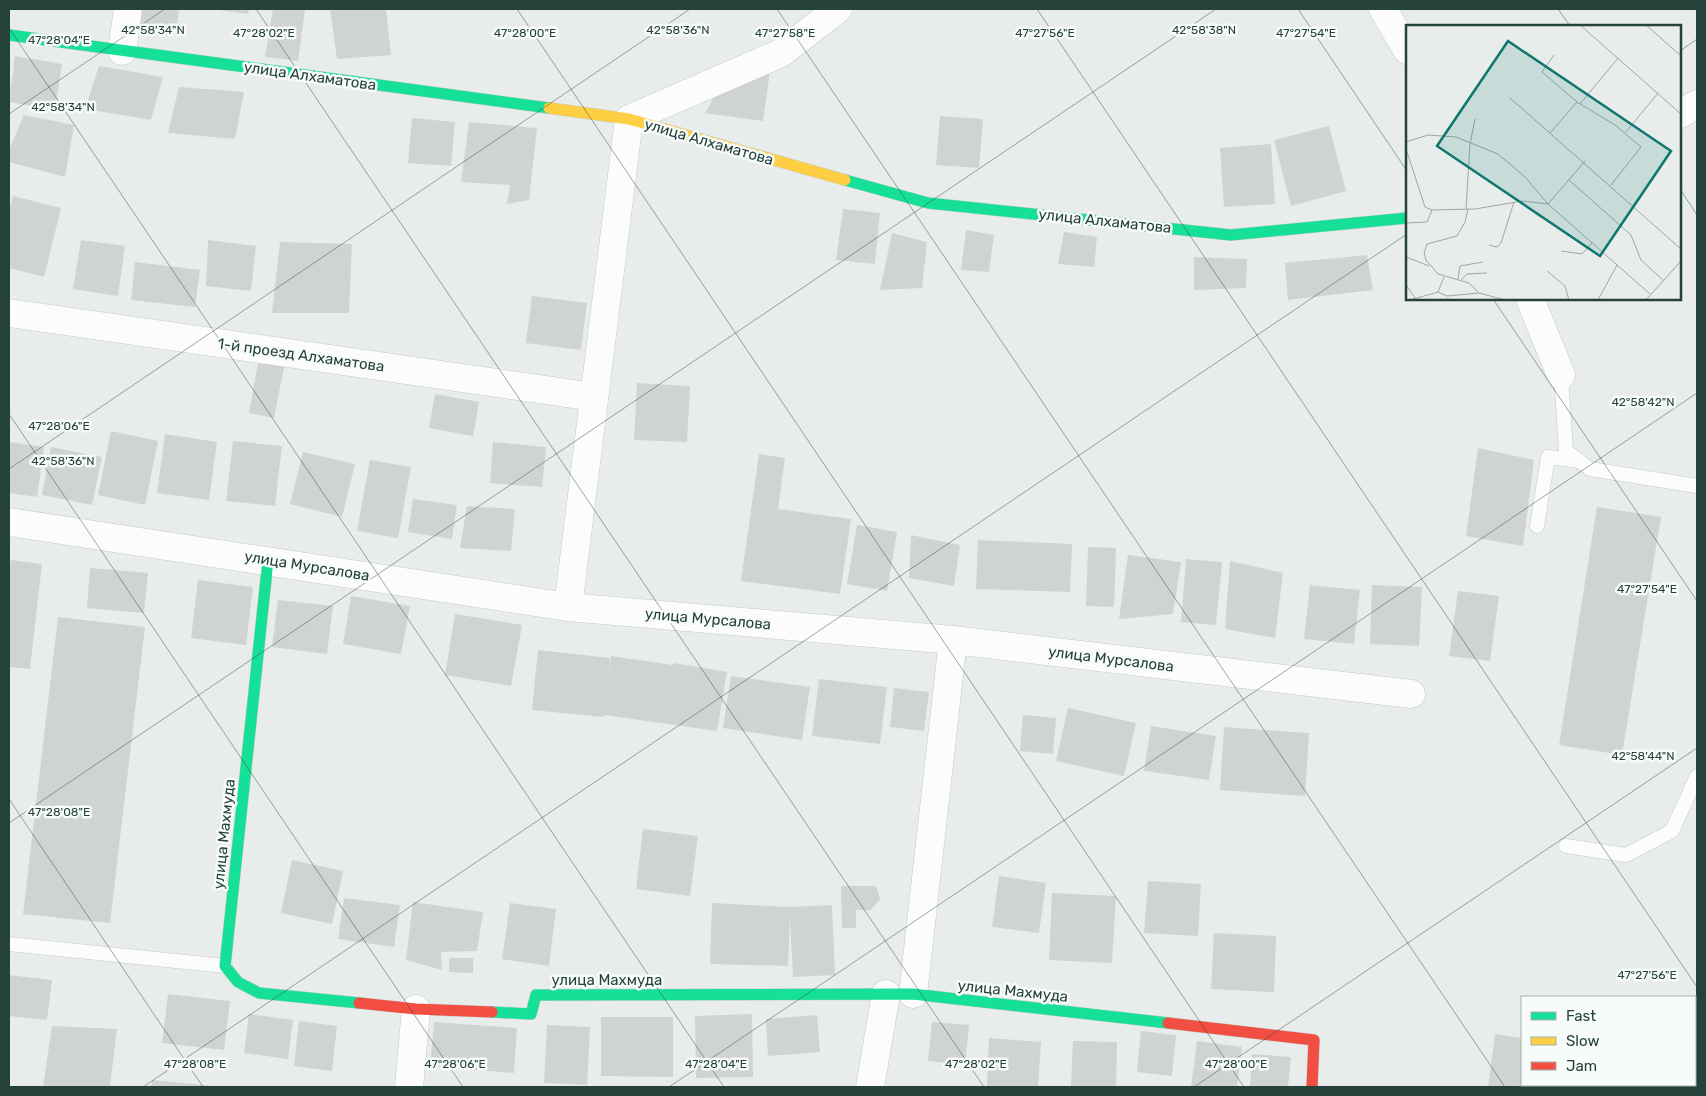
<svg xmlns="http://www.w3.org/2000/svg" width="1706" height="1096" font-family="Rubik,sans-serif">
<rect width="100%" height="100%" fill="#e8edeb"/>
<!-- building -->
<g fill="#cfd4d2">
<path d="M 136,9 L 179,9 L 176,32 L 131,27 Z"/>
<path d="M 210,9 L 249,9 L 248,14 Z"/>
<path d="M 273,9 L 305,10 L 298,61 L 265,57 Z"/>
<path d="M 330,9 L 386,9 L 391,55 L 337,59 Z"/>
<path d="M 15,56 L 62,64 L 55,110 L 9,102 Z"/>
<path d="M 99,66 L 163,77 L 151,120 L 85,109 Z"/>
<path d="M 770,71 L 763,121 L 705,113 L 720,86 Z"/>
<path d="M 179,87 L 244,92 L 235,139 L 168,133 Z"/>
<path d="M 24,115 L 74,125 L 65,177 L 9,162 L 9,150 Z"/>
<path d="M 940,116 L 983,119 L 979,168 L 936,165 Z"/>
<path d="M 412,118 L 455,122 L 451,166 L 408,163 Z"/>
<path d="M 469,122 L 537,128 L 529,200 L 507,204 L 510,185 L 461,182 Z"/>
<path d="M 1329,126 L 1346,191 L 1291,206 L 1274,140 Z"/>
<path d="M 1271,144 L 1275,204 L 1224,207 L 1220,148 Z"/>
<path d="M 13,196 L 61,208 L 44,277 L 9,268 L 9,212 Z"/>
<path d="M 843,209 L 880,213 L 875,264 L 836,260 Z"/>
<path d="M 966,230 L 994,235 L 989,272 L 961,270 Z"/>
<path d="M 1064,232 L 1097,237 L 1094,267 L 1058,264 Z"/>
<path d="M 892,233 L 927,242 L 922,288 L 880,290 Z"/>
<path d="M 81,240 L 125,246 L 118,296 L 73,289 Z"/>
<path d="M 208,240 L 256,246 L 251,291 L 206,286 Z"/>
<path d="M 280,242 L 352,244 L 349,313 L 272,313 Z"/>
<path d="M 1367,255 L 1373,290 L 1288,300 L 1285,263 Z"/>
<path d="M 1194,257 L 1247,259 L 1246,288 L 1194,290 Z"/>
<path d="M 135,262 L 200,270 L 195,307 L 131,300 Z"/>
<path d="M 532,296 L 587,303 L 581,350 L 526,343 Z"/>
<path d="M 259,358 L 285,362 L 274,418 L 249,413 Z"/>
<path d="M 637,383 L 690,386 L 687,442 L 634,440 Z"/>
<path d="M 435,394 L 479,402 L 473,436 L 429,428 Z"/>
<path d="M 111,431 L 158,441 L 145,505 L 98,495 Z"/>
<path d="M 165,434 L 217,442 L 209,500 L 157,493 Z"/>
<path d="M 233,441 L 282,446 L 275,506 L 226,501 Z"/>
<path d="M 9,442 L 44,447 L 37,497 L 9,493 Z"/>
<path d="M 493,442 L 546,447 L 542,487 L 490,483 Z"/>
<path d="M 51,447 L 102,457 L 92,505 L 42,495 Z"/>
<path d="M 1478,448 L 1534,460 L 1523,546 L 1466,536 Z"/>
<path d="M 303,452 L 355,464 L 342,517 L 290,504 Z"/>
<path d="M 759,454 L 785,458 L 778,509 L 851,519 L 840,594 L 741,581 Z"/>
<path d="M 370,460 L 411,467 L 398,538 L 357,531 Z"/>
<path d="M 413,499 L 457,505 L 452,539 L 408,532 Z"/>
<path d="M 467,506 L 515,509 L 511,551 L 460,548 Z"/>
<path d="M 1597,507 L 1661,517 L 1622,755 L 1559,745 Z"/>
<path d="M 857,525 L 897,532 L 887,591 L 847,584 Z"/>
<path d="M 911,535 L 960,545 L 954,586 L 909,578 Z"/>
<path d="M 978,540 L 1072,544 L 1070,592 L 976,589 Z"/>
<path d="M 1088,547 L 1116,548 L 1114,607 L 1086,606 Z"/>
<path d="M 1128,555 L 1181,562 L 1173,614 L 1119,619 Z"/>
<path d="M 1186,559 L 1222,562 L 1216,625 L 1181,622 Z"/>
<path d="M 11,560 L 42,564 L 30,669 L 9,667 L 9,577 Z"/>
<path d="M 1230,561 L 1283,573 L 1275,638 L 1225,629 Z"/>
<path d="M 90,568 L 148,573 L 144,613 L 87,608 Z"/>
<path d="M 198,580 L 253,587 L 246,645 L 191,638 Z"/>
<path d="M 1310,585 L 1360,590 L 1354,644 L 1304,639 Z"/>
<path d="M 1372,585 L 1422,587 L 1419,646 L 1370,644 Z"/>
<path d="M 1458,591 L 1499,596 L 1490,661 L 1449,656 Z"/>
<path d="M 351,596 L 410,606 L 401,654 L 343,644 Z"/>
<path d="M 278,600 L 333,606 L 327,654 L 272,647 Z"/>
<path d="M 455,614 L 522,625 L 511,686 L 445,675 Z"/>
<path d="M 58,617 L 145,627 L 110,923 L 23,914 Z"/>
<path d="M 538,650 L 610,658 L 609,676 L 611,656 L 673,665 L 674,663 L 727,672 L 717,731 L 604,715 L 603,717 L 532,710 Z"/>
<path d="M 731,676 L 810,687 L 802,740 L 723,728 Z"/>
<path d="M 819,679 L 887,687 L 880,744 L 812,736 Z"/>
<path d="M 894,688 L 929,692 L 924,731 L 890,727 Z"/>
<path d="M 1068,708 L 1136,723 L 1124,776 L 1056,761 Z"/>
<path d="M 1023,715 L 1056,718 L 1053,754 L 1020,751 Z"/>
<path d="M 1151,726 L 1216,736 L 1209,780 L 1144,771 Z"/>
<path d="M 1224,727 L 1309,733 L 1305,796 L 1220,790 Z"/>
<path d="M 643,829 L 698,836 L 690,896 L 636,889 Z"/>
<path d="M 292,860 L 343,871 L 332,924 L 281,913 Z"/>
<path d="M 999,876 L 1046,883 L 1039,933 L 992,927 Z"/>
<path d="M 1148,881 L 1201,884 L 1198,936 L 1144,933 Z"/>
<path d="M 841,886 L 876,886 L 880,899 L 871,910 L 856,910 L 856,928 L 842,928 Z"/>
<path d="M 1052,893 L 1116,896 L 1112,963 L 1049,960 Z"/>
<path d="M 344,898 L 400,905 L 394,947 L 338,939 Z"/>
<path d="M 413,902 L 483,912 L 477,951 L 441,952 L 442,970 L 406,960 Z"/>
<path d="M 510,903 L 556,909 L 549,966 L 502,959 Z"/>
<path d="M 712,903 L 791,907 L 832,905 L 835,975 L 793,977 L 790,917 L 788,966 L 710,964 Z"/>
<path d="M 1214,933 L 1276,936 L 1274,992 L 1211,989 Z"/>
<path d="M 449,958 L 473,958 L 473,973 L 449,972 Z"/>
<path d="M 9,975 L 52,980 L 47,1020 L 9,1016 Z"/>
<path d="M 168,994 L 230,1001 L 224,1050 L 162,1043 Z"/>
<path d="M 249,1014 L 293,1020 L 288,1059 L 244,1053 Z"/>
<path d="M 752,1014 L 753,1077 L 696,1078 L 695,1016 Z"/>
<path d="M 817,1015 L 820,1052 L 768,1056 L 766,1019 Z"/>
<path d="M 601,1017 L 673,1017 L 673,1077 L 601,1076 Z"/>
<path d="M 299,1021 L 337,1026 L 332,1071 L 294,1066 Z"/>
<path d="M 434,1022 L 517,1028 L 514,1073 L 430,1066 Z"/>
<path d="M 932,1022 L 969,1025 L 965,1065 L 928,1061 Z"/>
<path d="M 547,1025 L 590,1027 L 587,1085 L 544,1083 Z"/>
<path d="M 52,1026 L 117,1029 L 110,1087 L 43,1087 Z"/>
<path d="M 1141,1031 L 1176,1035 L 1172,1076 L 1137,1072 Z"/>
<path d="M 1495,1034 L 1522,1038 L 1522,1085 L 1558,1085 L 1557,1087 L 1488,1087 Z"/>
<path d="M 989,1038 L 1041,1042 L 1038,1087 L 987,1087 Z"/>
<path d="M 1073,1041 L 1117,1042 L 1116,1087 L 1071,1086 Z"/>
<path d="M 1197,1041 L 1242,1047 L 1237,1087 L 1191,1087 Z"/>
<path d="M 1252,1054 L 1291,1057 L 1288,1087 L 1250,1087 Z"/>
<path d="M 152,1080 L 215,1086 L 215,1087 L 151,1087 Z"/>
</g>
<g fill="none" stroke-linecap="round" stroke-linejoin="round">
<!-- lane casing -->
<g stroke="#c5cac8" stroke-width="15">
<g id="lane">
<path d="M 1561,375 L 1566,451 L 1590,469 L 1697,486"/>
<path d="M 1537,526 L 1548,457 L 1579,461"/>
<path d="M 1566,846 L 1626,855 L 1672,831 L 1697,776"/>
<path d="M 9,944 L 225,966"/>
</g>
</g>
<!-- street casing -->
<g stroke="#c5cac8" stroke-width="29">
<g id="street">
<path d="M 1383,9 L 1407,50"/>
<path d="M 122,51 L 128,9"/>
<path d="M 1680,114 L 1697,104"/>
<path d="M 1530,299 L 1561,375"/>
<path d="M 9,313 L 594,397"/>
<path d="M 9,522 L 568,607 L 953,640 L 1411,694"/>
<path d="M 568,607 L 629,119 L 781,53 L 838,9"/>
<path d="M 913,994 L 953,640"/>
<path d="M 409,1087 L 416,1009"/>
<path d="M 870,1087 L 886,994"/>
</g>
</g>
<!-- fast casing -->
<g stroke="#c3cbc8" stroke-width="12">
<g id="fast">
<path d="M 9,35 L 549,108"/>
<path d="M 845,180 L 928,203 L 1231,235 L 1407,218"/>
<path d="M 268,560 L 225,966 L 238,982 L 259,993 L 359,1003"/>
<path d="M 492,1012 L 531,1014 L 536,995 L 913,994 L 1168,1023"/>
</g>
</g>
<!-- slow casing -->
<g stroke="#c3cbc8" stroke-width="12">
<path id="slow" d="M 549,108 L 629,119 L 845,180"/>
</g>
<!-- jam casing -->
<g stroke="#c3cbc8" stroke-width="12">
<g id="jam">
<path d="M 359,1003 L 416,1009 L 492,1012"/>
<path d="M 1168,1023 L 1314,1040 L 1312,1087"/>
</g>
</g>
<!-- lane -->
<use href="#lane" stroke="#fcfcfc" stroke-width="14"/>
<!-- street -->
<use href="#street" stroke="#fcfcfc" stroke-width="28"/>
<!-- fast -->
<use href="#fast" stroke="#16e098" stroke-width="11"/>
<!-- slow -->
<use href="#slow" stroke="#ffcf43" stroke-width="11"/>
<!-- jam -->
<use href="#jam" stroke="#f24e42" stroke-width="11"/>
</g>
<!-- ticks -->
<path fill="none" stroke="#24423a" stroke-width="1" stroke-opacity="0.45" d="M 256,9 L 984,1087M 517,9 L 1244,1087M 777,9 L 1505,1087M 1037,9 L 1697,987M 1298,9 L 1407,171M 1558,9 L 1570,26M 9,28 L 724,1087M 1680,51 L 1697,39M 9,114 L 165,9M 1680,189 L 1697,215M 1493,299 L 1697,601M 9,414 L 463,1087M 9,469 L 690,9M 9,799 L 203,1087M 9,823 L 1216,9M 143,1087 L 1407,234M 669,1087 L 1697,393M 1194,1087 L 1697,748"/>
<g text-anchor="middle" dominant-baseline="central" stroke-width="5" stroke-linejoin="round" paint-order="stroke">
<!-- street labels -->
<g font-size="15" fill="#24423a" stroke="#f7fbf9">
<text transform="translate(310 76) rotate(8)">улица Алхаматова</text>
<text transform="translate(709 142) rotate(16)">улица Алхаматова</text>
<text transform="translate(1105 221) rotate(6)">улица Алхаматова</text>
<text transform="translate(301 355) rotate(8)">1-й проезд Алхаматова</text>
<text transform="translate(307 566) rotate(9)">улица Мурсалова</text>
<text transform="translate(708 619) rotate(5)">улица Мурсалова</text>
<text transform="translate(1111 659) rotate(7)">улица Мурсалова</text>
<text transform="translate(224 834) rotate(-84)">улица Махмуда</text>
<text x="607" y="980">улица Махмуда</text>
<text transform="translate(1013 991) rotate(6)">улица Махмуда</text>
</g>
</g>
<!-- overview -->
<g transform="translate(1406 25)">
<rect width="275" height="275" fill="#e8edeb"/>
<path fill="none" stroke="#9aa9a4" stroke-width="1" d="M 174,0 L 275,89M 240,0 L 275,31M 148,30 L 136,47 L 171,77 L 209,100 L 235,122 L 205,160M 104,73 L 275,224M 174,79 L 212,33M 220,107 L 252,68M 144,108 L 171,77M 0,117 L 22,110 L 50,112 L 92,129 L 119,152 L 142,179 L 244,269M 0,124 L 19,182 L 26,185 L 69,184 L 116,176 L 142,179 L 179,136M 163,155 L 225,210 L 235,235 L 258,256M 60,184 L 64,119 L 69,94M 62,184 L 59,197 L 51,211 L 21,219 L 18,228 L 20,235 L 32,249 L 63,258 L 73,268 L 99,275M 0,198 L 21,197 L 26,185M 83,220 L 91,222 L 95,218 L 108,177M 155,226 L 176,229 L 186,218M 0,232 L 23,241M 141,246 L 159,261 L 163,275M 52,254 L 54,241 L 77,237M 55,255 L 61,249 L 81,248M 0,260 L 9,273M 32,267 L 38,252M 4,275 L 32,267 L 41,271 L 73,268M 192,275 L 211,240M 240,275 L 275,236"/>
<path fill="#0f766e" fill-opacity="0.15" stroke="#0f766e" stroke-width="2.5" d="M 102,16 L 265,126 L 194,231 L 31,121 Z"/>
<rect width="275" height="275" fill="none" stroke="#24423a" stroke-width="2.5"/>
</g>
<g font-size="12" text-anchor="middle" fill="#24423a" stroke="#f7fbf9" stroke-width="5" stroke-linejoin="round" paint-order="stroke">
<text x="153" y="34">42°58'34"N</text>
<text x="678" y="34">42°58'36"N</text>
<text x="1204" y="34">42°58'38"N</text>
<text x="1306" y="37">47°27'54"E</text>
<text x="264" y="37">47°28'02"E</text>
<text x="525" y="37">47°28'00"E</text>
<text x="785" y="37">47°27'58"E</text>
<text x="1045" y="37">47°27'56"E</text>
<text x="59" y="44">47°28'04"E</text>
<text x="63" y="111">42°58'34"N</text>
<text x="1643" y="406">42°58'42"N</text>
<text x="59" y="430">47°28'06"E</text>
<text x="63" y="465">42°58'36"N</text>
<text x="1647" y="593">47°27'54"E</text>
<text x="1643" y="760">42°58'44"N</text>
<text x="59" y="816">47°28'08"E</text>
<text x="1647" y="979">47°27'56"E</text>
<text x="195" y="1068">47°28'08"E</text>
<text x="455" y="1068">47°28'06"E</text>
<text x="716" y="1068">47°28'04"E</text>
<text x="976" y="1068">47°28'02"E</text>
<text x="1236" y="1068">47°28'00"E</text>
</g>
<!-- border -->
<rect width="1706" height="1096" fill="none" stroke="#24423a" stroke-width="20"/>
<!-- legend -->
<rect x="1521" y="996" width="175" height="90" fill="#f7fbf9" stroke="#a3b1ad"/>
<rect x="1531" y="1012" width="25" height="8" fill="#16e098" stroke="#a3b1ad"/>
<text x="1566" y="1021" font-size="15" fill="#24423a">Fast</text>
<rect x="1531" y="1037" width="25" height="8" fill="#ffcf43" stroke="#a3b1ad"/>
<text x="1566" y="1046" font-size="15" fill="#24423a">Slow</text>
<rect x="1531" y="1062" width="25" height="8" fill="#f24e42" stroke="#a3b1ad"/>
<text x="1566" y="1071" font-size="15" fill="#24423a">Jam</text>
</svg>
